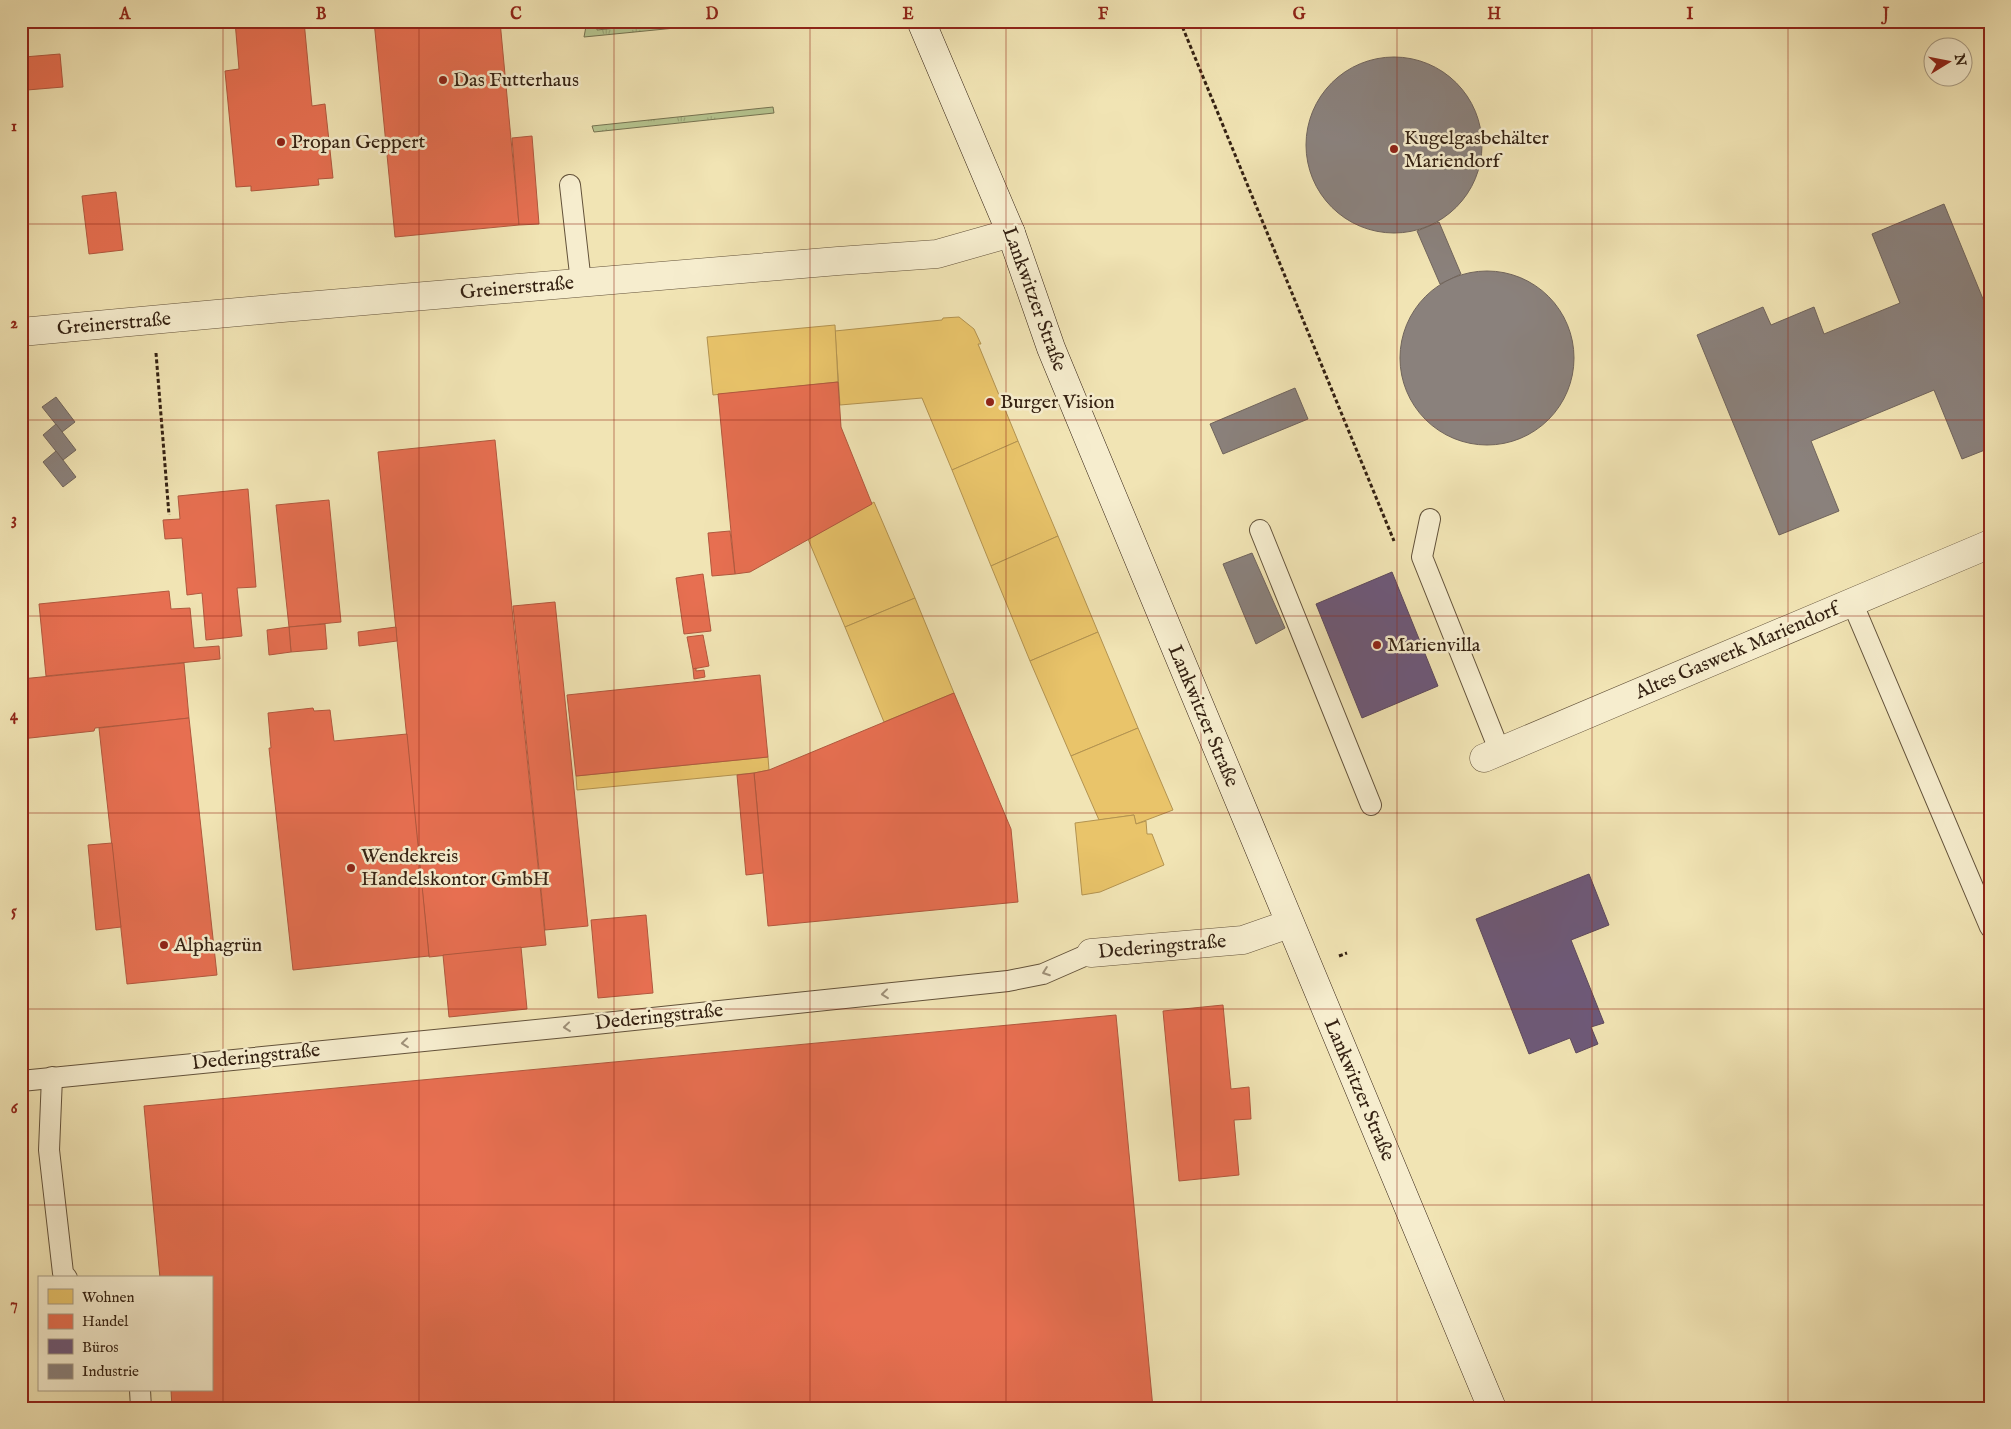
<svg xmlns="http://www.w3.org/2000/svg" width="2011" height="1429" font-family="'IM FELL English',serif">
<defs>
<pattern id="grass-tufts" width="24" height="20" patternUnits="userSpaceOnUse" patternTransform="scale(1.25)"><rect width="24" height="20" fill="#b6c590"/><path d="M3 7l-1-3M5 7V3M7 7l1-3M15 17l-1-3M17 17v-4M19 17l1-3" fill="none" stroke="#9da97b"/></pattern>
</defs>
<rect width="100%" height="100%" fill="#f1e4b4"/>
<filter id="stains"><feTurbulence type="fractalNoise" baseFrequency=".004" numOctaves="4"/><feColorMatrix values="0 0 0 0 .2 0 0 0 0 .09 0 0 0 0 .02 0 0 0 .5 -.17"/></filter>
<radialGradient id="worn" r=".72"><stop offset=".6" stop-color="#630" stop-opacity="0"/><stop offset="1" stop-color="#630" stop-opacity=".3"/></radialGradient>
<!-- grass -->
<g fill="url(#grass-tufts)" stroke="#757351">
<path d="M 587,21 L 597,21 L 597,30 L 683,21 L 746,21 L 584,37 Z"/>
<path d="M 773,107 L 774,113 L 594,132 L 592,126 Z"/>
</g>
<!-- homes -->
<g fill="#e9c46a" stroke="#b39350">
<path d="M 959,317 L 974,329 L 981,344 L 978,344 L 1018,441 L 952,470 L 922,398 L 840,405 L 835,331 L 942,320 L 943,318 Z"/>
<path d="M 835,325 L 838,382 L 713,395 L 707,337 Z"/>
<path d="M 1018,441 L 1058,536 L 991,566 L 952,470 Z"/>
<path d="M 874,502 L 915,598 L 845,627 L 808,539 Z"/>
<path d="M 1058,536 L 1098,632 L 1030,661 L 991,566 Z"/>
<path d="M 915,598 L 954,693 L 884,722 L 845,627 Z"/>
<path d="M 1098,632 L 1138,728 L 1071,756 L 1030,661 Z"/>
<path d="M 1138,728 L 1173,810 L 1136,824 L 1134,815 L 1099,820 L 1071,756 Z"/>
<path d="M 768,757 L 769,770 L 754,773 L 577,790 L 576,776 Z"/>
<path d="M 1134,815 L 1136,824 L 1146,821 L 1147,834 L 1152,834 L 1164,865 L 1100,892 L 1082,895 L 1075,823 Z"/>
</g>
<!-- shops -->
<g fill="#e76f51" stroke="#b1583e">
<path d="M 235,21 L 304,21 L 312,106 L 325,104 L 333,178 L 318,179 L 319,185 L 251,191 L 251,186 L 236,187 L 225,71 L 239,69 Z"/>
<path d="M 374,21 L 500,21 L 519,225 L 395,237 Z"/>
<path d="M 60,54 L 63,87 L 27,90 L 24,57 Z"/>
<path d="M 532,136 L 539,224 L 519,225 L 512,138 Z"/>
<path d="M 116,192 L 123,250 L 89,254 L 82,196 Z"/>
<path d="M 838,382 L 841,427 L 872,504 L 750,572 L 735,574 L 718,394 Z"/>
<path d="M 495,440 L 546,945 L 429,957 L 378,452 Z"/>
<path d="M 248,489 L 256,587 L 237,588 L 242,636 L 206,640 L 202,593 L 187,595 L 182,538 L 165,539 L 163,520 L 180,519 L 178,496 Z"/>
<path d="M 329,500 L 341,622 L 289,627 L 276,505 Z"/>
<path d="M 730,531 L 735,574 L 712,576 L 708,533 Z"/>
<path d="M 703,574 L 711,631 L 684,634 L 676,578 Z"/>
<path d="M 169,591 L 171,609 L 190,608 L 194,648 L 219,646 L 220,659 L 46,676 L 39,604 Z"/>
<path d="M 555,602 L 588,926 L 545,930 L 513,606 Z"/>
<path d="M 325,624 L 327,649 L 291,652 L 289,627 Z"/>
<path d="M 289,627 L 291,652 L 269,655 L 267,630 Z"/>
<path d="M 396,627 L 397,641 L 359,646 L 358,632 Z"/>
<path d="M 703,635 L 709,666 L 693,669 L 687,637 Z"/>
<path d="M 184,663 L 189,718 L 95,728 L 94,731 L 21,739 L 21,679 Z"/>
<path d="M 696,668 L 696,671 L 704,670 L 705,677 L 694,679 L 693,669 Z"/>
<path d="M 760,675 L 768,757 L 576,776 L 567,695 Z"/>
<path d="M 954,693 L 1011,829 L 1018,902 L 768,926 L 754,773 L 769,770 Z"/>
<path d="M 313,708 L 314,711 L 330,710 L 334,741 L 407,734 L 429,956 L 293,970 L 269,748 L 271,748 L 268,713 Z"/>
<path d="M 189,718 L 217,975 L 127,984 L 99,728 Z"/>
<path d="M 754,773 L 763,873 L 746,875 L 737,775 Z"/>
<path d="M 112,843 L 121,927 L 96,930 L 88,845 Z"/>
<path d="M 646,915 L 653,993 L 598,998 L 591,920 Z"/>
<path d="M 521,947 L 527,1009 L 449,1017 L 443,955 Z"/>
<path d="M 1223,1005 L 1231,1089 L 1249,1087 L 1251,1119 L 1234,1120 L 1239,1175 L 1179,1181 L 1163,1011 Z"/>
<path d="M 1116,1015 L 1153,1408 L 172,1408 L 171,1390 L 211,1390 L 211,1278 L 160,1278 L 144,1106 Z"/>
</g>
<!-- offices -->
<g fill="#6d597a" stroke="#5c485b">
<path d="M 1392,572 L 1438,686 L 1362,718 L 1316,604 Z"/>
<path d="M 1589,874 L 1609,925 L 1571,940 L 1604,1023 L 1591,1027 L 1598,1044 L 1576,1053 L 1570,1038 L 1529,1054 L 1476,919 Z"/>
</g>
<!-- industry -->
<g fill="#8a817c" stroke="#70645c">
<circle cx="1394" cy="145" r="88"/>
<path d="M 1944,204 L 1990,316 L 1990,448 L 1962,459 L 1934,390 L 1811,441 L 1839,511 L 1779,535 L 1697,335 L 1763,307 L 1771,325 L 1814,307 L 1824,334 L 1900,303 L 1872,234 Z"/>
<path d="M 1439,222 L 1461,274 L 1440,284 L 1417,231 Z"/>
<circle cx="1487" cy="358" r="87"/>
<path d="M 1295,388 L 1308,419 L 1223,454 L 1210,424 Z"/>
<path d="M 56,397 L 75,422 L 62,432 L 42,407 Z"/>
<path d="M 56,424 L 76,450 L 63,460 L 43,435 Z"/>
<path d="M 56,451 L 76,477 L 63,487 L 43,462 Z"/>
<path d="M 1252,553 L 1285,628 L 1256,644 L 1223,564 Z"/>
</g>
<g fill="none" stroke-linecap="round" stroke-linejoin="round">
<!-- service casing -->
<g stroke="#63523a" stroke-width="22">
<g id="service">
<path d="M 570,185 L 581,283"/>
<path d="M 1430,519 L 1422,557 L 1500,752"/>
<path d="M 1260,530 L 1371,805"/>
<path d="M 1852,602 L 1990,927"/>
<path d="M 52,1077 L 49,1150 L 63,1273 L 67,1278"/>
<path d="M 21,1081 L 576,1026 L 1008,981 L 1043,974 L 1091,953"/>
<path d="M 140,1390 L 141,1408"/>
</g>
</g>
<!-- minor casing -->
<g stroke="#63523a" stroke-width="29">
<g id="minor">
<path d="M 21,332 L 282,308 L 838,261 L 937,254 L 1011,233"/>
<path d="M 1484,758 L 1990,544"/>
<path d="M 1091,953 L 1243,940 L 1289,924"/>
</g>
</g>
<!-- secondary casing -->
<g stroke="#342112" stroke-width="29">
<path id="secondary" d="M 921,21 L 1011,233 L 1051,348 L 1089,440 L 1492,1408"/>
</g>
<!-- path -->
<g stroke="#342112" stroke-width="3" stroke-dasharray="4 2.5" stroke-linecap="butt">
<path d="M 1180,21 L 1394,541"/>
<path d="M 156,353 L 169,515"/>
<path d="M 1339,956 L 1347,953"/>
</g>
<!-- service -->
<use href="#service" stroke="#f6edce" stroke-width="20"/>
<!-- minor -->
<use href="#minor" stroke="#f6edce" stroke-width="28"/>
<!-- secondary -->
<use href="#secondary" stroke="#f6edce" stroke-width="28"/>
</g>
<!-- one-way arrows -->
<defs><path id="oneway-chevron" d="M-2-3.5L2.5 0L-2 3.5" fill="none" stroke-width="1.6" stroke-linecap="round" stroke-linejoin="round" transform="scale(1.25)"/></defs>
<g stroke="#9f9179">
<use href="#oneway-chevron" transform="translate(1046 972) rotate(160)"/>
<use href="#oneway-chevron" transform="translate(885 994) rotate(174)"/>
<use href="#oneway-chevron" transform="translate(567 1027) rotate(174)"/>
<use href="#oneway-chevron" transform="translate(405 1043) rotate(174)"/>
</g>
<!-- grid -->
<path fill="none" stroke="#8f2418" stroke-width="1" stroke-opacity="0.55" d="M 223,21 L 223,1408M 419,21 L 419,1408M 614,21 L 614,1408M 810,21 L 810,1408M 1006,21 L 1006,1408M 1201,21 L 1201,1408M 1397,21 L 1397,1408M 1592,21 L 1592,1408M 1788,21 L 1788,1408M 21,224 L 1990,224M 21,420 L 1990,420M 21,616 L 1990,616M 21,813 L 1990,813M 21,1009 L 1990,1009M 21,1205 L 1990,1205"/>
<!-- markers -->
<g fill="#8f2418" stroke="#f6edce" stroke-width="2">
<circle cx="443" cy="80" r="5"/>
<circle cx="281" cy="142" r="5"/>
<circle cx="1394" cy="149" r="5"/>
<circle cx="990" cy="402" r="5"/>
<circle cx="1377" cy="645" r="5"/>
<circle cx="351" cy="868" r="5"/>
<circle cx="164" cy="945" r="5"/>
</g>
<g text-anchor="middle" dominant-baseline="central" stroke-width="5" stroke-linejoin="round" paint-order="stroke">
<!-- poi labels -->
<g font-size="20" fill="#342112" stroke="#f6edce" text-anchor="start">
<text x="453" y="80">Das Futterhaus</text>
<text x="1404" y="138">Kugelgasbehälter<tspan x="1404" dy="23">Mariendorf</tspan></text>
<text x="291" y="142">Propan Geppert</text>
<text x="1000" y="402">Burger Vision</text>
<text x="1387" y="645">Marienvilla</text>
<text x="361" y="856">Wendekreis<tspan x="361" dy="23">Handelskontor GmbH</tspan></text>
<text x="174" y="945">Alphagrün</text>
</g>
<!-- street labels -->
<g font-size="20" fill="#342112" stroke="#f6edce">
<text transform="translate(517 288) rotate(-5)">Greinerstraße</text>
<text transform="translate(1034 299) rotate(70)">Lankwitzer Straße</text>
<text transform="translate(114 324) rotate(-5)">Greinerstraße</text>
<text transform="translate(1737 651) rotate(-23)">Altes Gaswerk Mariendorf</text>
<text transform="translate(1203 716) rotate(67)">Lankwitzer Straße</text>
<text transform="translate(1162 947) rotate(-5)">Dederingstraße</text>
<text transform="translate(659 1017) rotate(-6)">Dederingstraße</text>
<text transform="translate(256 1057) rotate(-6)">Dederingstraße</text>
<text transform="translate(1359 1090) rotate(67)">Lankwitzer Straße</text>
</g>
</g>
<!-- margin -->
<rect width="2011" height="1429" fill="none" stroke="#f1e4b4" stroke-width="55"/>
<!-- legend -->
<rect x="38" y="1276" width="175" height="115" fill="#f6edce" stroke="#a89b83"/>
<rect x="48" y="1289" width="25" height="15" fill="#e9c46a" stroke="#a89b83"/>
<text x="82" y="1302" font-size="15" fill="#342112">Wohnen</text>
<rect x="48" y="1314" width="25" height="15" fill="#e76f51" stroke="#a89b83"/>
<text x="82" y="1326" font-size="15" fill="#342112">Handel</text>
<rect x="48" y="1339" width="25" height="15" fill="#6d597a" stroke="#a89b83"/>
<text x="82" y="1352" font-size="15" fill="#342112">Büros</text>
<rect x="48" y="1364" width="25" height="15" fill="#8a817c" stroke="#a89b83"/>
<text x="82" y="1376" font-size="15" fill="#342112">Industrie</text>
<!-- north arrow -->
<g transform="translate(1948 62) rotate(80)"><circle r="24" fill="#f6edce" stroke="#a89b83"/>
<path d="M0-4L9 19L0 12L-9 19Z" fill="#8f2418"/>
<text y="-8" font-size="14" font-weight="bold" text-anchor="middle" fill="#342112">N</text>
</g>
<rect x="28" y="28" width="1956" height="1374" fill="none" stroke="#8f2418" stroke-width="2"/>
<g font-size="16" text-anchor="middle" font-weight="bold" fill="#8f2418">
<text x="125" y="19">A</text>
<text x="321" y="19">B</text>
<text x="516" y="19">C</text>
<text x="712" y="19">D</text>
<text x="908" y="19">E</text>
<text x="1103" y="19">F</text>
<text x="1299" y="19">G</text>
<text x="1494" y="19">H</text>
<text x="1690" y="19">I</text>
<text x="1886" y="19">J</text>
<text x="14" y="131">1</text>
<text x="14" y="328">2</text>
<text x="14" y="524">3</text>
<text x="14" y="720">4</text>
<text x="14" y="916">5</text>
<text x="14" y="1113">6</text>
<text x="14" y="1309">7</text>
</g>
<rect width="100%" height="100%" filter="url(#stains)"/>
<rect width="100%" height="100%" fill="url(#worn)"/>
</svg>
